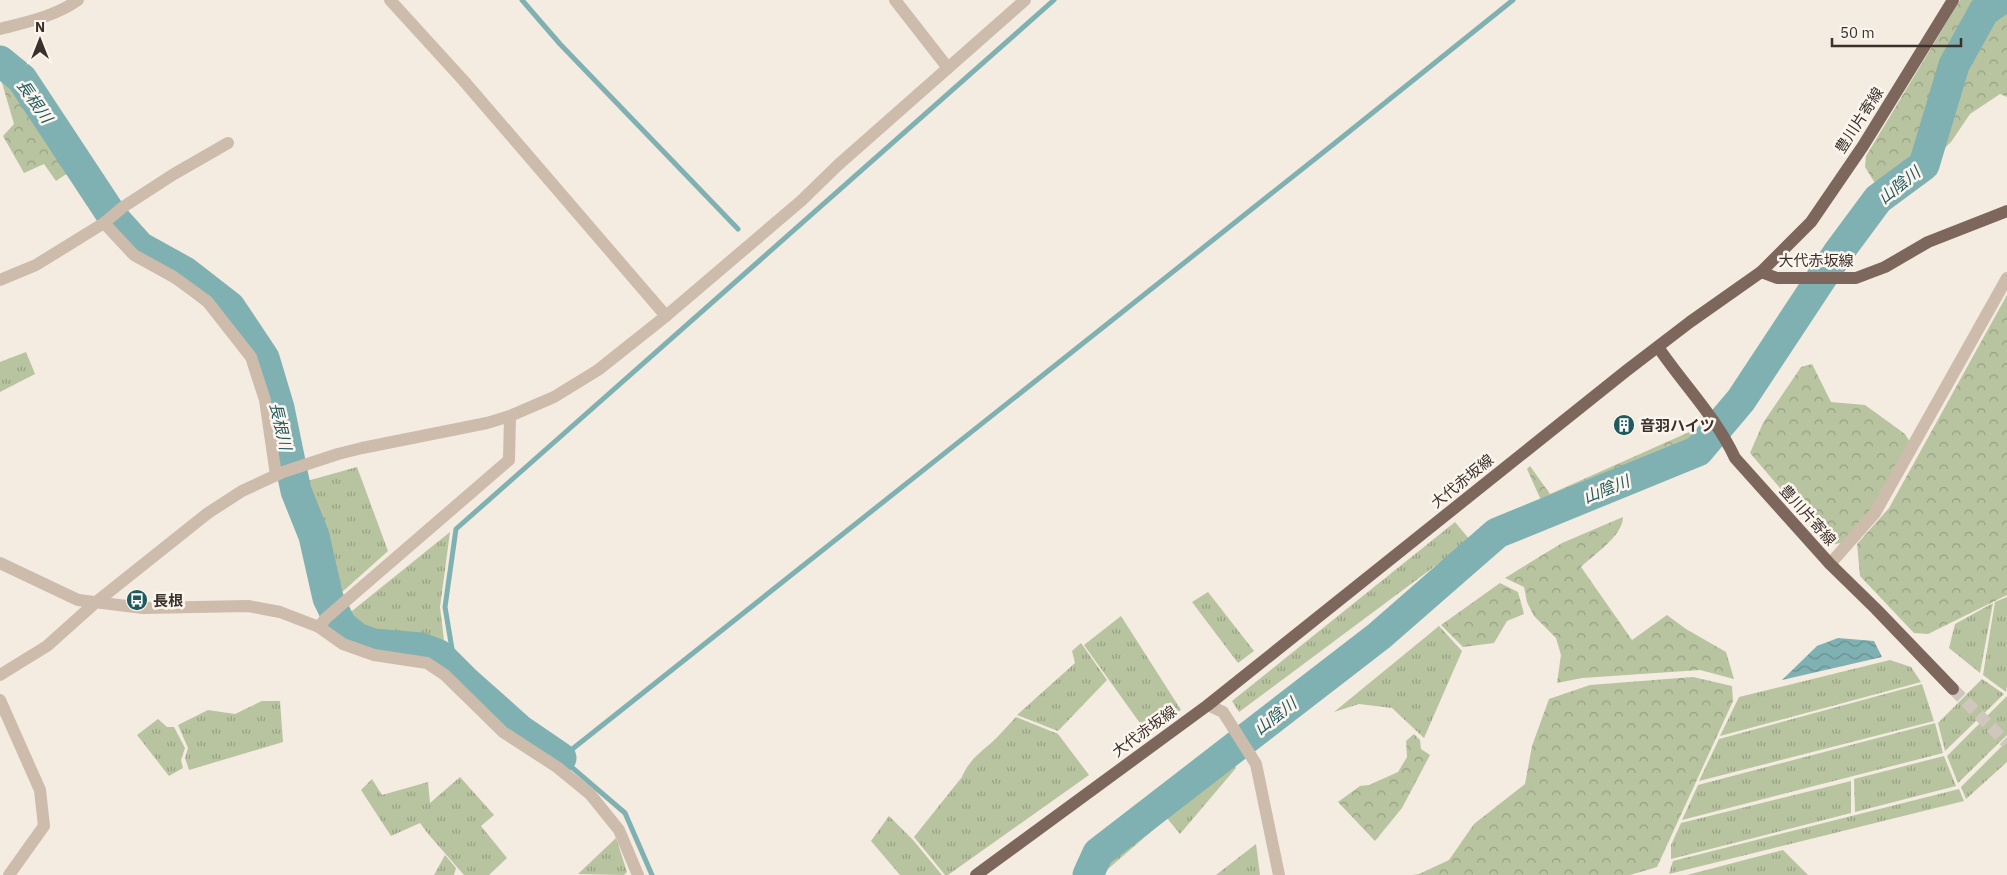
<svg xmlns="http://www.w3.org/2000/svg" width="2007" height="875" font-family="'IBM Plex Sans','Noto Sans JP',sans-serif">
<defs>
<pattern id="grass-tufts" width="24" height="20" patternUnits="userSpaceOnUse" patternTransform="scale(1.25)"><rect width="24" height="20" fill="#b8c4a0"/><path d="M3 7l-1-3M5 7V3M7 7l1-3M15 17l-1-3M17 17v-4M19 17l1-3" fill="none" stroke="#97a083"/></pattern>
<pattern id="forest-crowns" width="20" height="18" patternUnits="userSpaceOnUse" patternTransform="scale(1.25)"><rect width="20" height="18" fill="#b8c4a0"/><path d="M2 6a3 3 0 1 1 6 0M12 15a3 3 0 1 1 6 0" fill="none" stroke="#97a083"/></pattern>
<pattern id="water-waves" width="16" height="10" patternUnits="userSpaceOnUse" patternTransform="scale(1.25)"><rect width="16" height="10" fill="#7fb0b2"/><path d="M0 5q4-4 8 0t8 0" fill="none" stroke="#699091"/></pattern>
</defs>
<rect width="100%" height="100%" fill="#f4ebe1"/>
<!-- grass -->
<g fill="url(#grass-tufts)">
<path d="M 26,352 L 35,374 L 0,392 L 0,362 Z"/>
<path d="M 357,467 L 388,551 L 340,594 L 307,481 Z"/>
<path d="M 1455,522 L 1470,540 L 1239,712 L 1232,701 Z"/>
<path d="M 450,532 L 440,607 L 445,649 C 435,645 424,638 412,637 C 384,634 367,640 347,615 Z"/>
<path d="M 1208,592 L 1254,651 L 1238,663 L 1192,602 Z"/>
<path d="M 2007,597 L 2007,686 L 2006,692 L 1983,675 L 1995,602 Z"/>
<path d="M 1993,603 L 1980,673 L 1949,648 L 1955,624 Z"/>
<path d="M 1121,616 L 1181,710 L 1147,733 L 1084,645 Z"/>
<path d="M 1439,626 L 1462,651 L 1424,738 L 1392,708 L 1359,704 L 1334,712 Z"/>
<path d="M 1081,643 L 1107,680 L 1058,731 L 1017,715 L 1075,663 L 1072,651 Z"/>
<path d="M 1890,660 L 1911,667 L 1921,682 L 1720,736 L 1739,697 Z"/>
<path d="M 1982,679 L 2004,694 L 1945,751 L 1938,723 Z"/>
<path d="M 1922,684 L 1934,721 L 1699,781 L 1719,739 Z"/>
<path d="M 2007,696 L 2007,735 L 1958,783 L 1947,756 Z"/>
<path d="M 262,701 L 280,701 L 283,742 L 189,770 L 185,758 L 188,748 L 178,725 L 208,710 L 235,714 Z"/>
<path d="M 1016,717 L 1058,734 L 1089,775 L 948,875 L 945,875 L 914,837 L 962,777 C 968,762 978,754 990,744 C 999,736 1007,726 1016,717 Z"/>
<path d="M 158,719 L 167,727 L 174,727 L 185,748 L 181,760 L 183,768 L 169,776 L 137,735 Z"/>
<path d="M 1935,723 L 1943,753 L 1682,820 L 1698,785 Z"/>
<path d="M 2007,741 L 2007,762 L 1966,799 L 1961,787 Z"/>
<path d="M 1944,756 L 1956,786 L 1855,812 L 1854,779 Z"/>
<path d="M 1231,758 L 1236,768 L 1180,834 L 1167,818 L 1101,875 L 1123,843 Z"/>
<path d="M 460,777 L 494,815 L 481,826 L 507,858 L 489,875 L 464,875 L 429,835 L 420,823 L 391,836 L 361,790 L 372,779 L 382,795 L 428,782 L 430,803 Z"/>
<path d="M 1851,781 L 1851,813 L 1671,859 L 1671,845 L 1681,823 Z"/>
<path d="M 1959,789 L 1964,801 L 1669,874 L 1673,861 Z"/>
<path d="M 889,816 L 913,840 L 942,875 L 900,875 L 871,841 Z"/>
<path d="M 616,838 L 627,872 L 624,875 L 578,874 Z"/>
<path d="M 1256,844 L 1260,875 L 1216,875 Z"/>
<path d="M 1783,850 L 1808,875 L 1687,875 Z"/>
<path d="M 445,855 L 456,868 L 454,875 L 434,875 Z"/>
</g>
<!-- forest -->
<g fill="url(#forest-crowns)">
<path d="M 1960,0 L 1991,0 L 1978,11 L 1951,63 L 1925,156 L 1898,176 L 1875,183 L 1865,167 L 1866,156 Z"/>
<path d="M 2007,9 L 2007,97 L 2000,94 L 1970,114 L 1951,142 L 1932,160 L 1971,52 L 1993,22 Z"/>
<path d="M 0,69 L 20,82 L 75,168 L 56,181 L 44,164 L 24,173 L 3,136 L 14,124 L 0,76 Z"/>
<path d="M 2007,295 L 2007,595 L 1928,634 L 1914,633 L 1860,576 L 1857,544 L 1889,508 Z"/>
<path d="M 1812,364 L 1831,402 L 1865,405 L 1905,434 L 1910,442 L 1870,511 L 1841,543 L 1829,545 L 1750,453 L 1763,423 L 1801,367 Z"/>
<path d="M 1696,429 L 1702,440 L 1680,453 L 1545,509 L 1527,469 L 1530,466 L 1550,494 Z"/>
<path d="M 1623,517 C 1623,536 1594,554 1581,567 L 1632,640 L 1667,615 L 1686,629 L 1726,652 L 1734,679 L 1700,670 L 1582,678 L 1557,683 L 1561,655 L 1556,638 L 1534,616 L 1527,602 L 1524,587 L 1505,578 L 1562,543 Z"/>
<path d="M 1500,583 L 1518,592 L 1524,614 L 1507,621 L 1494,643 L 1463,647 L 1441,625 Z"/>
<path d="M 1693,677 L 1732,686 L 1733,701 L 1657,867 L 1630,875 L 1413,875 L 1419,874 L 1449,860 L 1474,824 L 1525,784 L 1532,746 L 1549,699 L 1590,685 Z"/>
<path d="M 1414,734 L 1420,740 L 1421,749 L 1430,755 L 1402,808 L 1375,841 L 1338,802 L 1360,786 L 1369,785 L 1398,772 L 1407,757 L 1406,741 Z"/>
</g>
<!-- water -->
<path fill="url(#water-waves)" d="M 1838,638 L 1874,641 L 1882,657 L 1782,680 L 1817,646 Z"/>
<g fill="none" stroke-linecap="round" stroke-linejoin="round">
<!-- stream -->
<g stroke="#7fb0b2" stroke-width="5">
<path d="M 522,0 L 560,44 L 738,229"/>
<path d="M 465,681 L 453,655 L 445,607 L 456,529 C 656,354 854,176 1054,0"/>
<path d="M 652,875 L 625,813 L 561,758 L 1335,143 L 1513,0"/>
</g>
<!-- river -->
<g stroke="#7fb0b2" stroke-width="31">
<path d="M 0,61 L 22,79 L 113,217 L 140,247 L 185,272 L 230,307 L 264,358 L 279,408 L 296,491 L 314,536 L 328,598 L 341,625 L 357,638 L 373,644 L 421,648 L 439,655 L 465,681 L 520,730 L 561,758"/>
<path d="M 1088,875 L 1098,853 L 1379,636 L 1497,533 L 1698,451 L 1741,400 L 1838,253 L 1878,199 L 1924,165 L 1954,65 L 1984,11 L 2000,0"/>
</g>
<!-- major-tunnel -->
<path stroke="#cfc6bd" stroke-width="12" stroke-dasharray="12 6" stroke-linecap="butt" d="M 1953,689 L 2007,743"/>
<!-- minor -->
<g stroke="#cdbbac" stroke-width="12">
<path d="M 390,0 L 463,80 L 666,316"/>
<path d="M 895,0 L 948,68"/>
<path d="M 0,29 C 27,22 56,16 78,0"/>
<path d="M 104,223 L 134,255 L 174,277 L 207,301 L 251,357 L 265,400 L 276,475"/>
<path d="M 0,280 L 36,265 L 104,223 L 123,207 L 174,174 L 228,143"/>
<path d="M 0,563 L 78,600 L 143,608 L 248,606 L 280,612 L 319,627 L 326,618 L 509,460 L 510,416"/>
<path d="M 1830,564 L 1875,513 L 2007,278"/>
<path d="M 319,627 L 343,644 L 374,655 L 427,663 L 445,675 L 503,732 L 557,767 L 590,794 L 619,830 L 638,875"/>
<path d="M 0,675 L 47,646 L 95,603 L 208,513 L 242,491 L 283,472 L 338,454 L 362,448 L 487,423 L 510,416 L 554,397 L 598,370 L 666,316 L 801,201 L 838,165 L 1025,0"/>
<path d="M 0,700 L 40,790 L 44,826 L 9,875"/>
<path d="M 1208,705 L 1223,712 L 1256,764 L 1279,875"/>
</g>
<!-- major -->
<g stroke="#7d675c" stroke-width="12">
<path d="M 1761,272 L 1777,278 L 1856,278 L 1885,267 L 1928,242 L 2007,211"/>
<path d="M 1658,347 C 1683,384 1716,417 1735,458 L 1830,564 L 1876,609 L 1953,689"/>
<path d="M 976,875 L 1208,705 L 1626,371 L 1690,322 L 1761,272 L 1811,222 L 1863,146 L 1953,0"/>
</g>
</g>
<!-- icons -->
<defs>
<g id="building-disc" transform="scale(1.125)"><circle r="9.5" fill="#1f5a5e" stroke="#fbf5ee"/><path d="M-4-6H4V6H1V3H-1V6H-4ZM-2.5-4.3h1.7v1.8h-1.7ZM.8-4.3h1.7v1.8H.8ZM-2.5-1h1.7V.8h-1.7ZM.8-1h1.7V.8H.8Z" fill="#fff"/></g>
<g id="bus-disc" transform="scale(1.125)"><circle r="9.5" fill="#1f5a5e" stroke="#fbf5ee"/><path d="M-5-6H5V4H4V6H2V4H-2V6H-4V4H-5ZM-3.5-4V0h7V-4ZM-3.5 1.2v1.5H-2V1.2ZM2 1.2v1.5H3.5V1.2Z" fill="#fff"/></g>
</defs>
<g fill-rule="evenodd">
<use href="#building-disc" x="1624" y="425"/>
<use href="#bus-disc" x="137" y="600"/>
</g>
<g text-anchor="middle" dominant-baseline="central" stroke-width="5" stroke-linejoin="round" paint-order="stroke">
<!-- street labels -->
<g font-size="15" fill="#3b302b" stroke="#fbf5ee">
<text transform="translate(1859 120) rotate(-57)">豊川片寄線</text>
<text x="1816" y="260">大代赤坂線</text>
<text transform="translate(1462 481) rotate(-39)">大代赤坂線</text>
<text transform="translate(1808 515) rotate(48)">豊川片寄線</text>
<text transform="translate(1144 731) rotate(-36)">大代赤坂線</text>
</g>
<!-- poi labels -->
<g font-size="15" font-weight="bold" fill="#3b302b" stroke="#fbf5ee" text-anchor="start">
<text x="1640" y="425">音羽ハイツ</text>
<text x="153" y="600">長根</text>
</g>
<!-- water labels -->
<g font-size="16" font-style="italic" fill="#1f5a5e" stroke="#fbf5ee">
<text transform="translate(35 101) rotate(55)">長根川</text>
<text transform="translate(1899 185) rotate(-39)">山陰川</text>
<text transform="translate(281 426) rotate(77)">長根川</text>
<text transform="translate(1606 489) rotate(-22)">山陰川</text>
<text transform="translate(1275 716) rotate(-38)">山陰川</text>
</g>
</g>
<!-- north arrow -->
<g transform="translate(40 40)" stroke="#fbf5ee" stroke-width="4" paint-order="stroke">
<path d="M0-4L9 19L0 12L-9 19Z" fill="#3b302b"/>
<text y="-8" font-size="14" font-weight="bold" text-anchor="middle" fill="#3b302b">N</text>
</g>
<!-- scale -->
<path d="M1832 38v8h129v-8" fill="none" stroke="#3b302b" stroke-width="2.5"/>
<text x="1840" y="38" font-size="15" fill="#3b302b" stroke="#fbf5ee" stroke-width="4" paint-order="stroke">50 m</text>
</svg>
